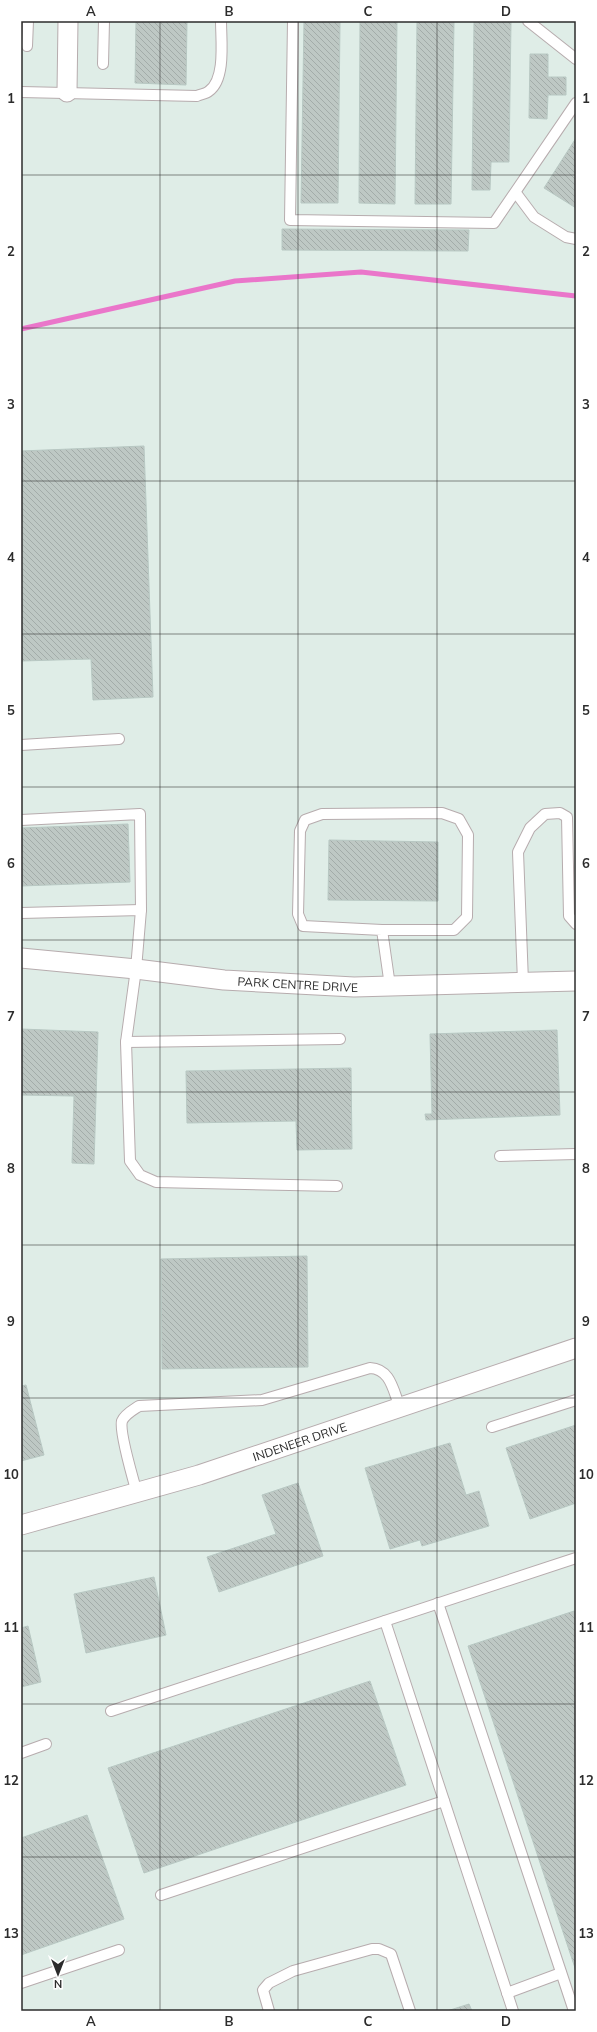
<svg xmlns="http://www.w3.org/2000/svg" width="597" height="2032" font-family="Mulish,sans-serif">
<defs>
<pattern id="building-back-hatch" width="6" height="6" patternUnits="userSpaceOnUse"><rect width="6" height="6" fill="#bec8c4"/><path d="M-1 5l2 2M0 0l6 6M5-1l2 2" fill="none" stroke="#a3aca9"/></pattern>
</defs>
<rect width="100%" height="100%" fill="#dfede7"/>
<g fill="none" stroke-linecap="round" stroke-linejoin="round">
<!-- stream -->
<path stroke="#ea76ca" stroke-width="5" d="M 21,329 L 235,281 L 361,272 L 576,296"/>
</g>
<!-- building -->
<g fill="url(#building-back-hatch)" stroke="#b8c8c3">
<path d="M 136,21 L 187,21 L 186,85 L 135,83 Z"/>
<path d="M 304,21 L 340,21 L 338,203 L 301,203 Z"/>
<path d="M 360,21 L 397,21 L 395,204 L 359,203 Z"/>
<path d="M 417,21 L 454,21 L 451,204 L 415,204 Z"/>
<path d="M 474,21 L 511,21 L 509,162 L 491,162 L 490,190 L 472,190 Z"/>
<path d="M 530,54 L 548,54 L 548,77 L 566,77 L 566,95 L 548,95 L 547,119 L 529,118 Z"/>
<path d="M 576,138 L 576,208 L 544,188 Z"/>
<path d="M 282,229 L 469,230 L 468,251 L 282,250 Z"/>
<path d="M 144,446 L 153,697 L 93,700 L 91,659 L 21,661 L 21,451 Z"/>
<path d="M 128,824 L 130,882 L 21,886 L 21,828 Z"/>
<path d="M 329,840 L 438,842 L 438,901 L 328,900 Z"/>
<path d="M 21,1029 L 98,1032 L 94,1164 L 72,1163 L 74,1096 L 21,1095 Z"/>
<path d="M 557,1030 L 560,1115 L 426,1120 L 425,1114 L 432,1114 L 430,1034 Z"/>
<path d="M 351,1068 L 352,1149 L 297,1150 L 296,1121 L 187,1123 L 186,1071 Z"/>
<path d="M 307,1256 L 308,1367 L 162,1369 L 161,1259 Z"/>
<path d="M 26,1385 L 44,1455 L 21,1461 L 21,1386 Z"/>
<path d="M 576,1425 L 576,1503 L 530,1519 L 506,1448 Z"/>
<path d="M 450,1443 L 466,1495 L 479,1491 L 489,1526 L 422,1546 L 420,1540 L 390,1549 L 365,1468 Z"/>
<path d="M 298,1483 L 323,1556 L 219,1592 L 207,1557 L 276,1534 L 262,1495 Z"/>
<path d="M 154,1577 L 166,1635 L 86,1653 L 74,1594 Z"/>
<path d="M 574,1611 L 576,1616 L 576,1971 L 468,1646 Z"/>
<path d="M 28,1626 L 41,1682 L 21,1687 L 21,1628 Z"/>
<path d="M 370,1681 L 406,1785 L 144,1873 L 108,1768 Z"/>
<path d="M 87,1815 L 124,1919 L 21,1955 L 21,1838 Z"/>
<path d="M 469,2004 L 472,2011 L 447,2011 Z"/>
</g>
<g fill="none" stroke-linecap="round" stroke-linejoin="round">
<!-- service casing -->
<g stroke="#b7acae" stroke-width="12">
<g id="service">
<path d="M 293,21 L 290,220 L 494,223 L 576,103"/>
<path d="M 528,21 L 576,59"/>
<path d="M 27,46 L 28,21"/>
<path d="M 103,64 L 104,21"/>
<path d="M 21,92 L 197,96 C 201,94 206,94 209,91 C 226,79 221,40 221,21"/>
<path d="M 516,193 L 534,217 L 566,237 L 576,239"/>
<path d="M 21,745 L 119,739"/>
<path d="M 21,820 L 140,814 L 141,910"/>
<path d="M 21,913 L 141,910 L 136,969 L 126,1042 L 130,1161 L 140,1175 L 156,1182 L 337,1186"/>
<path d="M 382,930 L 303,926 L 298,914 L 300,831 L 305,820 L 322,814 L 442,813 L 459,819 L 468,835 L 467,917 L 454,930 L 382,930 L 390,986"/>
<path d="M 523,982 L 518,852 L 530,828 L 545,814 L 560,813 L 567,817 L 569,916 L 576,924"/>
<path d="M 126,1042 L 340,1039"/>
<path d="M 500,1156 L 576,1154"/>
<path d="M 492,1427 L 576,1400"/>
<path d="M 137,1493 C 133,1479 119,1431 122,1421 C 125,1414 133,1410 139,1406 L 262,1400 L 370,1368 C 391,1369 393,1391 400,1407"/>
<path d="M 438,1603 L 574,2011"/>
<path d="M 385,1621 L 513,2011"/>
<path d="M 111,1711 L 576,1558"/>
<path d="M 21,1753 L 46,1744"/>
<path d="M 161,1895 L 444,1801"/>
<path d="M 21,1983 L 119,1950"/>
<path d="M 507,1993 L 561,1973"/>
<path d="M 269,2011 L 263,1990 L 269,1983 L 293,1971 L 372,1949 L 379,1949 L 391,1954 L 410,2011"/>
</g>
</g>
<!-- minor casing -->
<g stroke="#b7acae" stroke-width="21">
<g id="minor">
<path d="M 67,92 L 68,21"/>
<path id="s1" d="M 21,958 L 136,969 L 224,980 L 354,987 L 576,981"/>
<path id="s2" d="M 21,1525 L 199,1475 L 576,1348"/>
</g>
</g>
<!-- service -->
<use href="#service" stroke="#fff" stroke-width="10"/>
<!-- minor -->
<use href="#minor" stroke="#fff" stroke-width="19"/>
</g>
<!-- grid -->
<path fill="none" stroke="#2c2c2c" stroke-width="1" stroke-opacity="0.55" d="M 160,21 L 160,2011M 298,21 L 298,2011M 437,21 L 437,2011M 21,175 L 576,175M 21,328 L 576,328M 21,481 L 576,481M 21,634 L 576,634M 21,787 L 576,787M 21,940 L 576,940M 21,1092 L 576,1092M 21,1245 L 576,1245M 21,1398 L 576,1398M 21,1551 L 576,1551M 21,1704 L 576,1704M 21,1857 L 576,1857"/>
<g text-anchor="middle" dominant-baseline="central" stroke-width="4" stroke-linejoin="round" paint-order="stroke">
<!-- street labels -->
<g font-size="12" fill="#2c2c2c" stroke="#fff">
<text stroke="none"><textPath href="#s1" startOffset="278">PARK CENTRE DRIVE</textPath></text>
<text stroke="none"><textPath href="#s2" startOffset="291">INDENEER DRIVE</textPath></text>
</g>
</g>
<!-- border -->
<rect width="597" height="2032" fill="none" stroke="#ffffff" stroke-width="44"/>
<!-- north arrow -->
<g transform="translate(58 1974) rotate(180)" stroke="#ffffff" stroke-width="3" paint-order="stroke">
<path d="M0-3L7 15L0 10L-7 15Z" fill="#2c2c2c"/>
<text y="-6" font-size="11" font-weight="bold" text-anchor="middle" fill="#2c2c2c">N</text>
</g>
<rect x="22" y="22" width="553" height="1988" fill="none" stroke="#2c2c2c" stroke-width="1.5"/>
<g font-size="13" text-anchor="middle" font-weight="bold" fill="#2c2c2c">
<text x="91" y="16">A</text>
<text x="229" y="16">B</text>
<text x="368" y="16">C</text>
<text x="506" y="16">D</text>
<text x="11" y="103">1</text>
<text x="586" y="103">1</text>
<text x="11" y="256">2</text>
<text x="586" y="256">2</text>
<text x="11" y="409">3</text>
<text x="586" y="409">3</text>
<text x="11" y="562">4</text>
<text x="586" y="562">4</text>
<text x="11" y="715">5</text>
<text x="586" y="715">5</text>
<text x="11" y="868">6</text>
<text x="586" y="868">6</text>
<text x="11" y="1021">7</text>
<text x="586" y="1021">7</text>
<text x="11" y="1173">8</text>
<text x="586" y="1173">8</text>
<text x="11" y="1326">9</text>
<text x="586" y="1326">9</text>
<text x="11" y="1479">10</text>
<text x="586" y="1479">10</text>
<text x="11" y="1632">11</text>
<text x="586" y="1632">11</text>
<text x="11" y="1785">12</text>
<text x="586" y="1785">12</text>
<text x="11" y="1938">13</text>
<text x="586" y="1938">13</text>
<text x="91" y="2026">A</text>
<text x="229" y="2026">B</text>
<text x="368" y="2026">C</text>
<text x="506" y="2026">D</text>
</g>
</svg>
